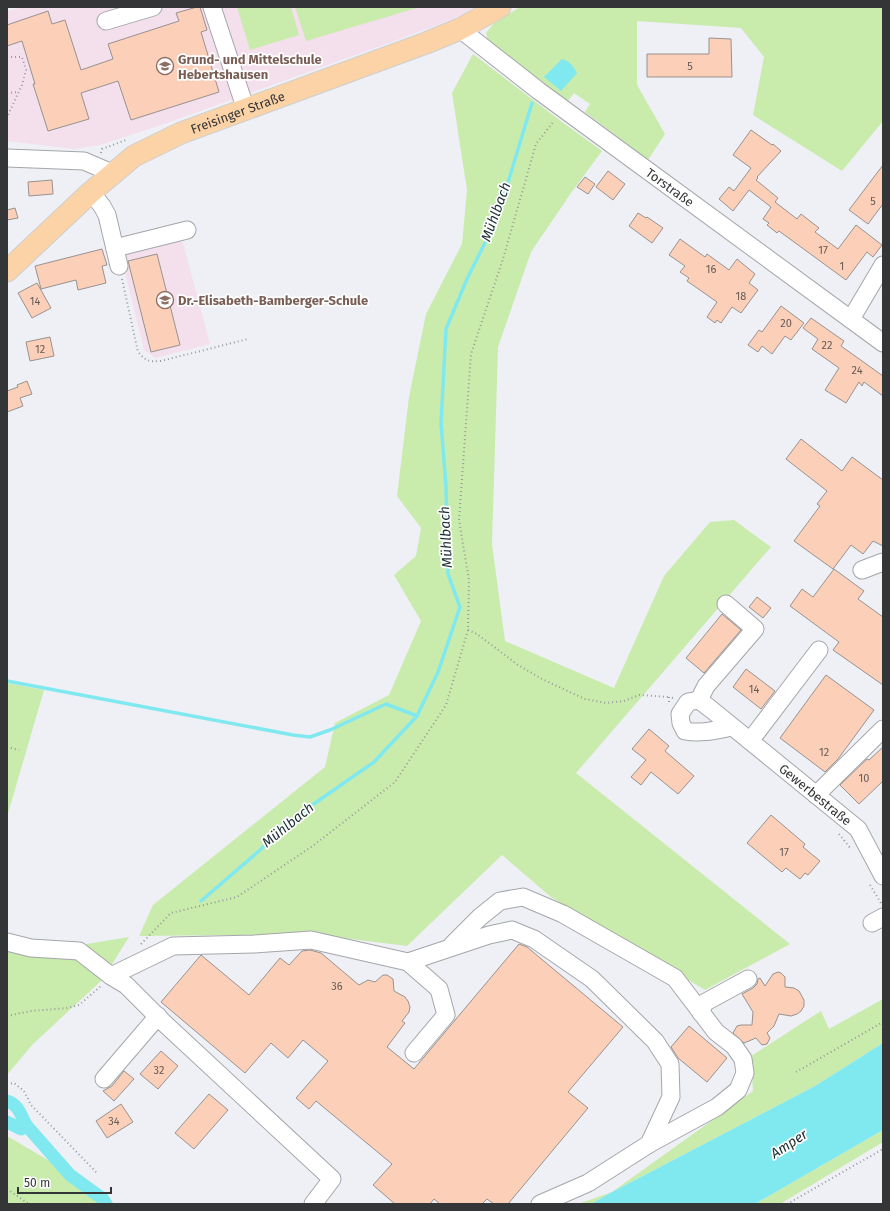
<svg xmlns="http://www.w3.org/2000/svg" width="890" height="1211" font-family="'Fira Sans',sans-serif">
<rect width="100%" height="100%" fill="#eef0f5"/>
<!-- education -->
<g fill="#f4dfed">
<path d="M 24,7 L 476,7 L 453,19 L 397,40 L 167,123 L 100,145 L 74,149 L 7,141 L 7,11 Z"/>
<path d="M 179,241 L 183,243 L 210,344 L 156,358 L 144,350 L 121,256 Z"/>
</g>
<!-- green -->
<g fill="#c9ebac">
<path d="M 237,7 L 291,7 L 299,35 L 250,50 Z"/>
<path d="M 295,7 L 420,7 L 306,41 Z"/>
<path d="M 520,7 L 883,7 L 883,121 L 842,171 L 753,115 L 764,57 L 741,28 L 637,21 L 637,85 L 665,134 L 648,160 L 585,112 L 590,104 L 574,93 L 568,101 L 488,41 L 486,33 L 494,23 Z"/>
<path d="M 473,54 L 562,122 L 602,151 L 571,193 L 531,252 L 498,347 L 492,544 L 505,641 L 614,688 L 664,576 L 710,522 L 734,520 L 771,547 L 576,773 L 790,944 L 705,990 L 551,897 L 502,855 L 407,946 L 311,934 L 139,936 L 153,905 L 325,767 L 335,723 L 389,695 L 421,621 L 394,575 L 416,556 L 421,528 L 397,496 L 409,397 L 426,314 L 462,244 L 467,190 L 452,93 Z"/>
<path d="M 7,683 L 44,690 L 7,817 Z"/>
<path d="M 7,936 L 61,944 L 87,944 L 129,937 L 102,980 L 32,1045 L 7,1075 Z"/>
<path d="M 883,999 L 883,1043 L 815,1086 L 612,1192 L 591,1204 L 578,1204 L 612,1192 L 753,1091 L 751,1056 L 821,1011 L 829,1029 Z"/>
<path d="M 883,1130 L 883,1142 L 780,1204 L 755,1204 Z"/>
<path d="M 7,1136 L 53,1163 L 115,1204 L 7,1204 Z"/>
</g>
<!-- water -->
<g fill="#80e9ef">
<path d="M 562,59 C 570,61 573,66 577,73 L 561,91 L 544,77 Z"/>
<path d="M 883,1043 L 883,1130 L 755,1204 L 591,1204 L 612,1192 L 815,1086 Z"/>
</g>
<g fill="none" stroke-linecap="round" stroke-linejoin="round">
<!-- stream -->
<g stroke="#80e9ef" stroke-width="3.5">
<path d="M 7,681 L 293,735 L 310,737 L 330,730 L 386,704 L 417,716"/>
<path d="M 201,901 L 259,851 L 295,817 L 374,762 L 417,716 L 438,672 L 460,607 L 448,574 L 446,486 L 441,423 L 446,329 L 467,279 L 497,219 L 532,103"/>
</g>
<!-- canal -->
<g stroke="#80e9ef" stroke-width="13">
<path d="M 7,1101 C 18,1104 21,1115 26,1125"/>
<path d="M 7,1122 L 21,1129 L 26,1125 L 70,1175 L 103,1199 L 106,1204"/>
</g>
</g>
<!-- building -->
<g fill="#fbcfb8" stroke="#989290">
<path d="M 197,7 L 200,7 L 207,30 L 201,32 L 219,92 L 131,120 L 118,81 L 81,93 L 89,119 L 48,131 L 33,84 L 35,84 L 22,41 L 7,46 L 7,25 L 48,11 L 52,24 L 65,20 L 81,70 L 113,59 L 108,44 L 179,21 L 176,13 Z"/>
<path d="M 709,38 L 731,39 L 732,77 L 647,77 L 647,54 L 709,54 Z"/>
<path d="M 751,130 L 772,145 L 773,144 L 781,151 L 757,177 L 758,178 L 756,180 L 778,198 L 775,202 L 797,219 L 801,214 L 819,228 L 815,232 L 838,249 L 856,225 L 882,245 L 873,257 L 867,252 L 846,280 L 779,231 L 777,233 L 767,225 L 769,223 L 763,219 L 771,207 L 749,190 L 733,211 L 719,199 L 729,187 L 734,191 L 751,168 L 733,155 Z"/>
<path d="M 883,165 L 883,204 L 868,224 L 849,210 Z"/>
<path d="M 608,171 L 625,184 L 613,200 L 596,187 Z"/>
<path d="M 585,177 L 595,184 L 588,194 L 577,187 Z"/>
<path d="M 52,180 L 53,194 L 29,196 L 28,182 Z"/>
<path d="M 15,208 L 18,218 L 7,220 L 7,210 Z"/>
<path d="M 638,213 L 646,218 L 647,217 L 663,228 L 652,243 L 629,226 Z"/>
<path d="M 680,239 L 705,257 L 707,254 L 729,270 L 737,259 L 755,274 L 749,283 L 758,290 L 741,313 L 732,307 L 721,323 L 717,320 L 715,323 L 707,317 L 717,302 L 687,281 L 689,278 L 680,272 L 685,266 L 669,255 Z"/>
<path d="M 102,249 L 107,265 L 102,266 L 106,283 L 78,290 L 76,280 L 41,289 L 35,266 Z"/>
<path d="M 157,254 L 180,345 L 151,352 L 128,261 Z"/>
<path d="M 37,283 L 51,308 L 32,318 L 18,293 Z"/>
<path d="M 781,306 L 804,323 L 791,340 L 785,336 L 772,354 L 762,346 L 758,352 L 748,345 L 759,330 L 762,332 Z"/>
<path d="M 811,318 L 844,341 L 841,346 L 883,376 L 883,396 L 864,382 L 862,386 L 859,382 L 846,403 L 825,390 L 839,368 L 812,349 L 818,339 L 803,328 Z"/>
<path d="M 50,337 L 54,356 L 30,361 L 26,342 Z"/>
<path d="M 27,381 L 32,394 L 20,398 L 23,406 L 7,412 L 7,391 L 18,387 L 17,385 Z"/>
<path d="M 801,439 L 842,471 L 852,457 L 883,480 L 883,546 L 873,541 L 863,554 L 851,545 L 833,569 L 794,541 L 820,506 L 817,504 L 827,491 L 786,459 Z"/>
<path d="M 834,569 L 864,591 L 858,599 L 883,617 L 883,685 L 833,650 L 839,642 L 790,606 L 802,589 L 813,597 Z"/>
<path d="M 757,597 L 771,608 L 763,618 L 749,607 Z"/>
<path d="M 722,614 L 741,630 L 704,673 L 686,658 Z"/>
<path d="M 746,669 L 775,691 L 761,709 L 733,687 Z"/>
<path d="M 826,675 L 874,710 L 838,759 L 825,772 L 780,738 Z"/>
<path d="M 649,729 L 669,746 L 665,751 L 694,776 L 678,794 L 651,772 L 641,785 L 631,777 L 646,760 L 632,749 Z"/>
<path d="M 883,747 L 883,781 L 859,804 L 840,785 L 867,759 L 869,760 Z"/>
<path d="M 771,815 L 805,844 L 803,847 L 820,861 L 808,875 L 805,873 L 800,879 L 786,868 L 782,872 L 747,843 Z"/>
<path d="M 519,944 L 527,947 L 623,1027 L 568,1092 L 588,1108 L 508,1204 L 494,1204 L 487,1199 L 482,1204 L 440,1204 L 434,1199 L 430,1204 L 395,1204 L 373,1185 L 392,1164 L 316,1101 L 309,1109 L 296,1098 L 328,1061 L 303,1040 L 288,1058 L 271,1043 L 245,1073 L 161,1002 L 201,955 L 249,995 L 280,958 L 289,965 L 302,951 L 310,950 L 321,953 L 359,985 L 368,980 L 375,982 L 383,975 L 387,975 L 393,979 L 394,991 L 405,997 L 408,1001 L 410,1007 L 409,1012 L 402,1021 L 405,1023 L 387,1047 L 414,1069 Z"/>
<path d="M 778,972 L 781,973 L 785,977 L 785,987 L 794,988 L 799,991 L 804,1000 L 804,1006 L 801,1011 L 797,1014 L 791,1016 L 779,1014 L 774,1026 L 767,1033 L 770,1038 L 767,1044 L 762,1045 L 756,1038 L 744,1043 L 733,1033 L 737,1026 L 741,1025 L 752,1025 L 753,1012 L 742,994 L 753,988 L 757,984 L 758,979 L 760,978 L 765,986 L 773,974 Z"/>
<path d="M 689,1026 L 727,1058 L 707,1082 L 678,1058 L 671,1047 Z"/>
<path d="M 161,1051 L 178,1066 L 158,1089 L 140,1074 Z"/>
<path d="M 124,1071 L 134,1079 L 114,1101 L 103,1091 L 112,1086 Z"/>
<path d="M 209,1094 L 228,1110 L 194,1149 L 175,1133 Z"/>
<path d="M 121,1104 L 133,1122 L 107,1138 L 96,1121 Z"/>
</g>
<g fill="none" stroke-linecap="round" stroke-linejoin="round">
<!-- minor casing -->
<g stroke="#a4a6aa" stroke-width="19">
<g id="minor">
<path d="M 212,7 L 246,110"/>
<path d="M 106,21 L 153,7"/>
<path id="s1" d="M 460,29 L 539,91 L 883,343"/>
<path d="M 7,158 L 84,161 L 112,173"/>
<path d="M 91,192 L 102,206 L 107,215 L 119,266"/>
<path d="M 115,248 L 187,230"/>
<path d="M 851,319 L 883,265"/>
<path d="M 862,570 L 883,562"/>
<path d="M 699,700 L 706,686 L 755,629 L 726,604"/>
<path id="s2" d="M 732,727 C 716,730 701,734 685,731 L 681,723 L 680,714 L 688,702 L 699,700 L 712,710 L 858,829 L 883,876"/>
<path d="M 750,741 L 819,650"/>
<path d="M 816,795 L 883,729"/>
<path d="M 872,923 L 883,917"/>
<path d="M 7,942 L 31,948 L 79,951 L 111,976 L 126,985 L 163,1022 L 332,1179 L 313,1204"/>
<path d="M 452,945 L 480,917 L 500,901 L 523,897 L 563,914 L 675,978 L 716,1032 L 734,1046 L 743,1059 L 745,1073 L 738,1090 L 717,1107 L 649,1144"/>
<path d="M 408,962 L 489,935 L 512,930 L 534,939 L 592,979 L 655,1041 L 670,1064 L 671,1097 L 649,1144 L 588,1183 L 540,1204"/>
<path d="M 111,976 L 173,946 L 254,944 L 311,940 L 408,962 L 439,989 L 446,1015 L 414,1053"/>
<path d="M 701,1013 L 704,1003 L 748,979"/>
<path d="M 104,1079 L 158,1016"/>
</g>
</g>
<!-- major casing -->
<g stroke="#cecfcf" stroke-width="23">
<g id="major">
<path id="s3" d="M 7,271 L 91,192 L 134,156 L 181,133 L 426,43 L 460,29 L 500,7"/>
</g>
</g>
<!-- path -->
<g stroke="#989a9d" stroke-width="2" stroke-dasharray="1 3" stroke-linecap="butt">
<path d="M 7,57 L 22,57 L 26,70 L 22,85 L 7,117"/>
<path d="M 7,93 L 18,92"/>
<path d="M 101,153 L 102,149 L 126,140"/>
<path d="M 122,279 L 138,352 C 146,361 149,362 161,361 L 248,339"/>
<path d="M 468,630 L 477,634 L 518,665 L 542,679 L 585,699 L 606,703 L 624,701 L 639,695 L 669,697"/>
<path d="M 669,702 L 669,697 L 673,698"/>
<path d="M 7,747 L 19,750"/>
<path d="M 839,834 L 851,849"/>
<path d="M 870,885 L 881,903"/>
<path d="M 141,944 L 171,913 L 237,897 L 314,845 L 395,782 L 446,705 L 468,630 L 469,580 L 459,520 L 471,354 L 503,259 L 536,144 L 554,121"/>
<path d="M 7,1016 L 31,1011 L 67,1008 L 79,1005 L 101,986"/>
<path d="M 796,1072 L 883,1022"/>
<path d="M 7,1084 L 14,1083 L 24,1091 L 31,1105 L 97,1173"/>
<path d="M 7,1189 L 29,1204"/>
<path d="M 787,1204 L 883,1149"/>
</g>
<!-- minor -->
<use href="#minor" stroke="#fff" stroke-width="17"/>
<!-- major -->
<use href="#major" stroke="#fcd3a6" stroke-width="21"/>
</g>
<!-- icons -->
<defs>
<g id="school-ring" transform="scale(0.9)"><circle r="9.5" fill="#fdfdfe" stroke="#8d6e63" stroke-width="1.5"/><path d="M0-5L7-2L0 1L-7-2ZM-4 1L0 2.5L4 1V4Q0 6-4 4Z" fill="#8d6e63"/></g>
</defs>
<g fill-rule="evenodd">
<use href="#school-ring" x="165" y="66"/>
<use href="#school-ring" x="165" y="300"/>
</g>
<g text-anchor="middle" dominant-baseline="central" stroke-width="3.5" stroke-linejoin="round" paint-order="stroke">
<!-- number labels -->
<g font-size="11" fill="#665c57">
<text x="690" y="66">5</text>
<text x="873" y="201">5</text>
<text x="823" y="250">17</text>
<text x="842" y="266">1</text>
<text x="711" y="269">16</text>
<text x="741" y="296">18</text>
<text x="35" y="301">14</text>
<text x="786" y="323">20</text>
<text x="827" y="345">22</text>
<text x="40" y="349">12</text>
<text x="857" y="370">24</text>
<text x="754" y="689">14</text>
<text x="824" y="752">12</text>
<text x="864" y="778">10</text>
<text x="784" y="852">17</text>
<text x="337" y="986">36</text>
<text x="159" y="1070">32</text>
<text x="114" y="1121">34</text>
</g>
<!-- education labels -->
<g font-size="13" font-weight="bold" fill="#785e54" stroke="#fdfdfe" text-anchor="start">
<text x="178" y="59">Grund- und Mittelschule<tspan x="178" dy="15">Hebertshausen</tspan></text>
<text x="178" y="300">Dr.-Elisabeth-Bamberger-Schule</text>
</g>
<!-- street labels -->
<g font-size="13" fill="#343537" stroke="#fdfdfe">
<text stroke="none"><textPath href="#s3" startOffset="284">Freisinger Straße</textPath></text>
<text stroke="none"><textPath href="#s1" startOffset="263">Torstraße</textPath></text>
<text stroke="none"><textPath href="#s2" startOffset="241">Gewerbestraße</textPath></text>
</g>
<!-- water labels -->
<g font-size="14" font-style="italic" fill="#1a2e2f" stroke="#fdfdfe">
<text transform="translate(496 212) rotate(-70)">Mühlbach</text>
<text transform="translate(446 537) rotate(-93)">Mühlbach</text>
<text transform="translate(288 825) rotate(-39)">Mühlbach</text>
<text transform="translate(789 1144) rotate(-33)">Amper</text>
</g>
</g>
<!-- border -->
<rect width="890" height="1211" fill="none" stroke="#343537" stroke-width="16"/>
<!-- scale -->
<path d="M18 1187v6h93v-6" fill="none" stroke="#343537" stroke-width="2"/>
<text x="24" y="1187" font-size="12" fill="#343537" stroke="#fdfdfe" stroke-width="3" paint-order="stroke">50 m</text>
</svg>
